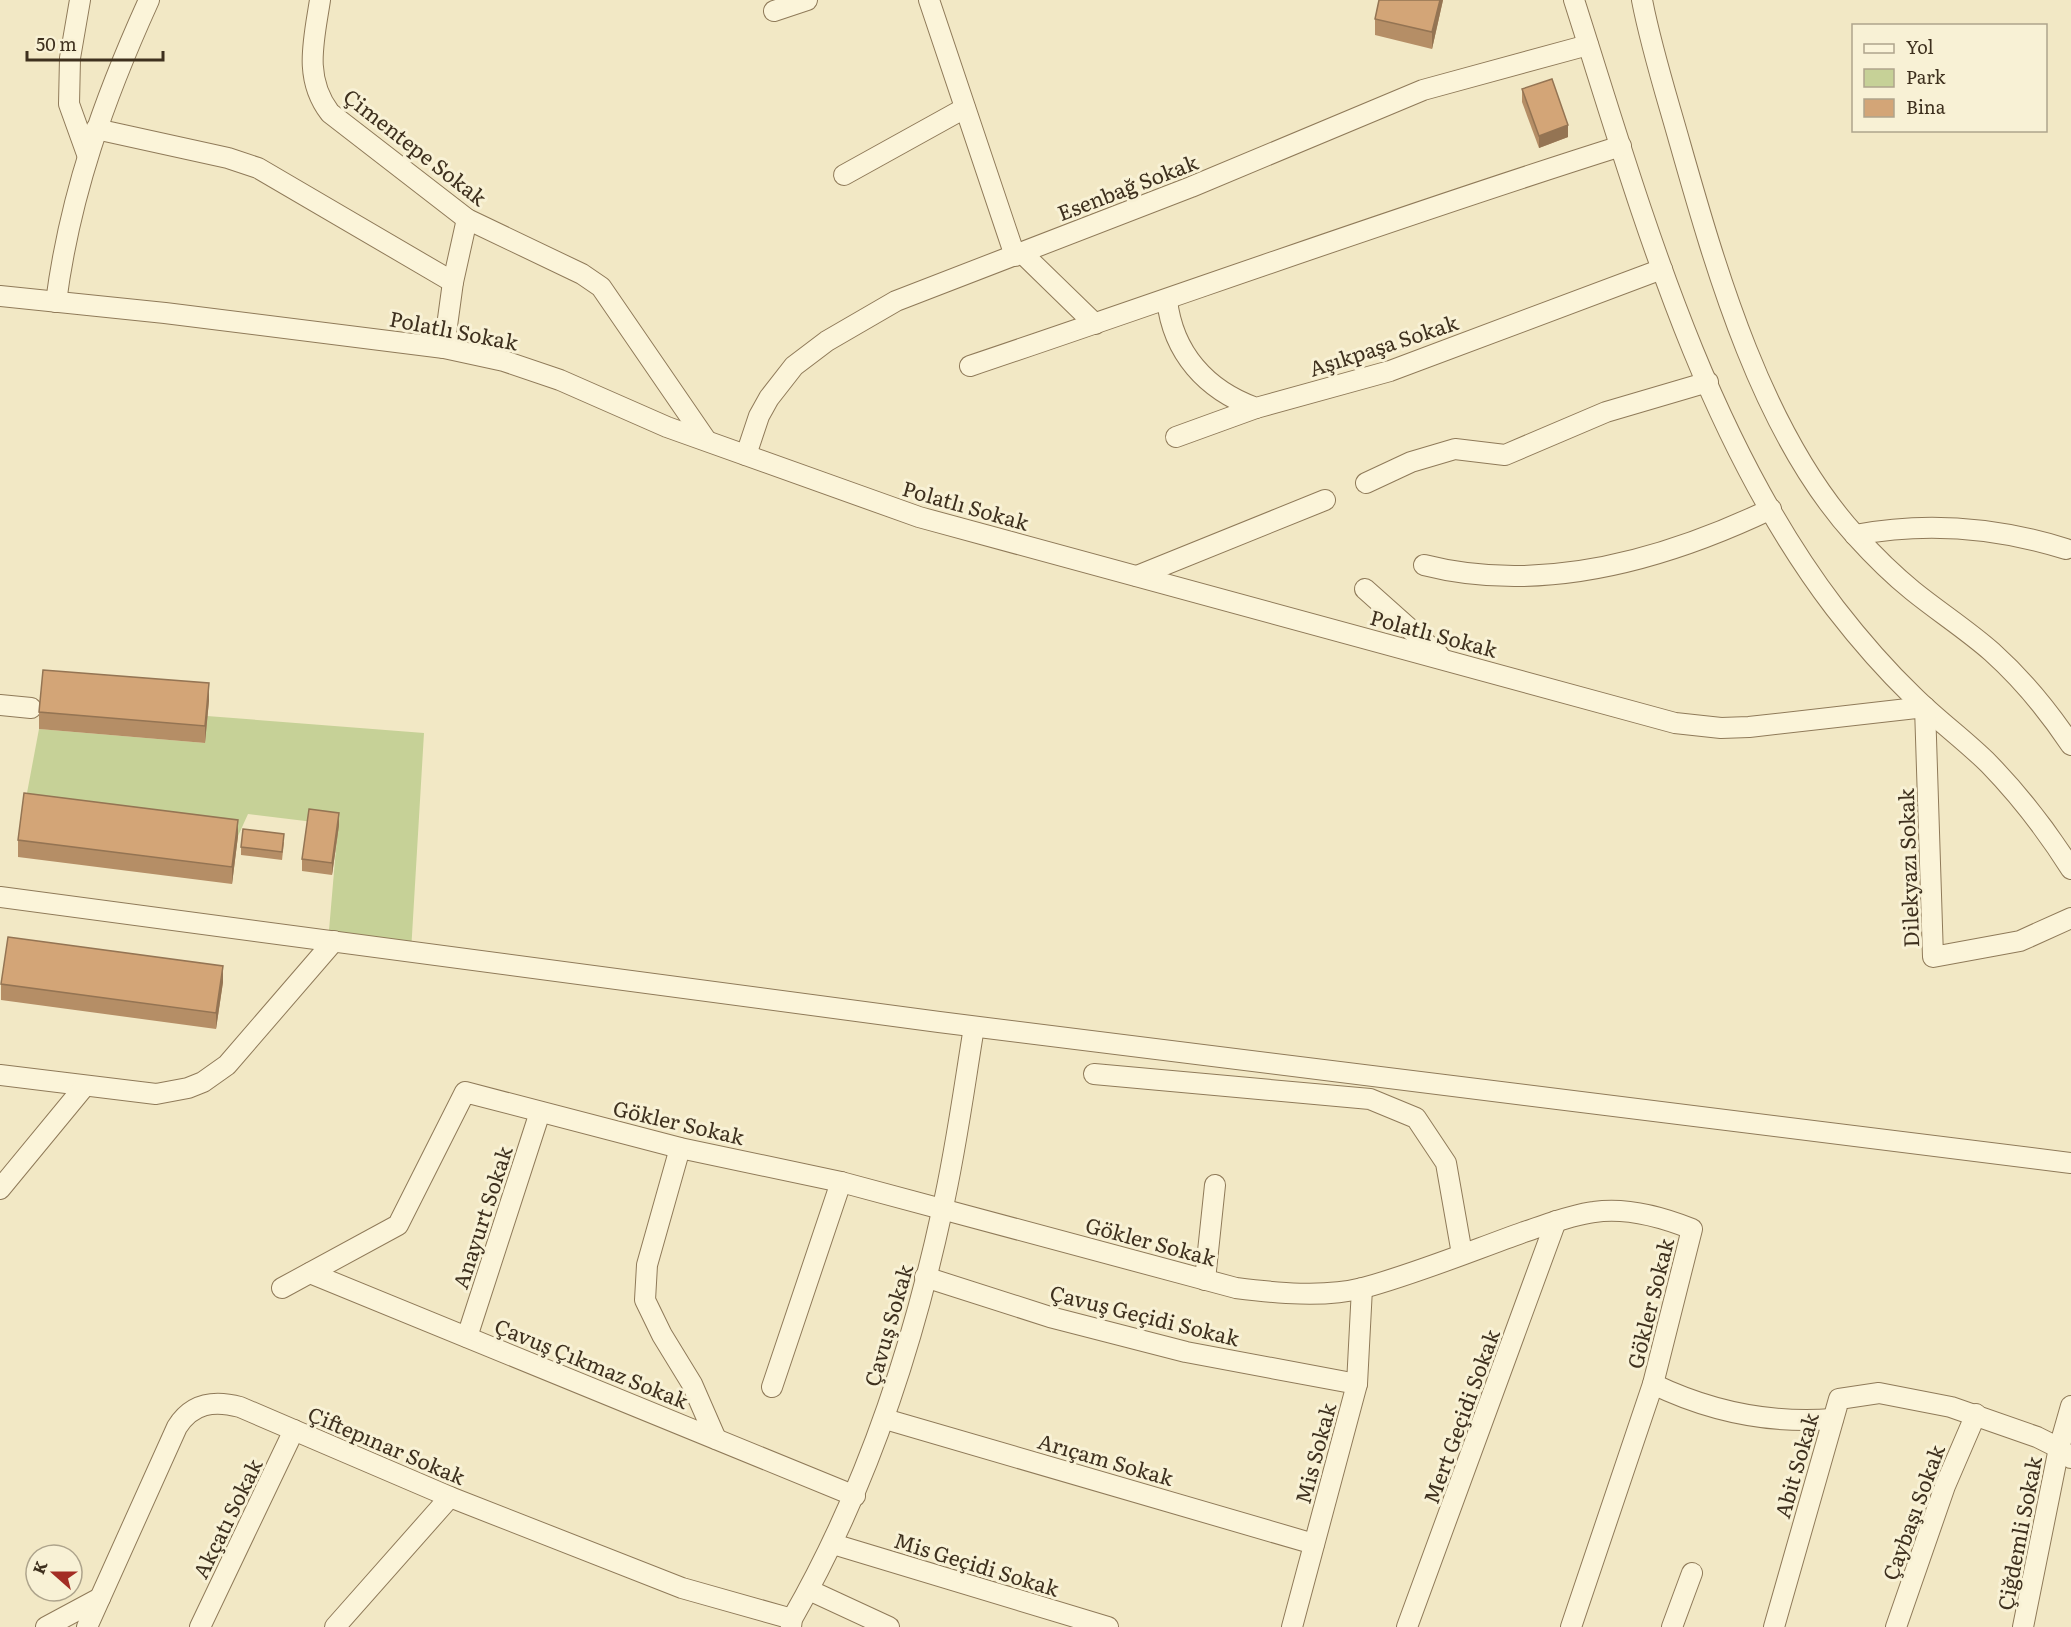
<svg xmlns="http://www.w3.org/2000/svg" width="2071" height="1627" font-family="Literata,serif">
<rect width="100%" height="100%" fill="#f2e8c5"/>
<!-- green -->
<path fill="#c6d197" d="M 207,716 L 424,733 L 411,952 L 328,942 L 338,825 L 248,814 L 238,836 L 24,809 L 39,729 L 205,743 Z"/>
<g fill="none" stroke-linecap="round" stroke-linejoin="round">
<!-- minor casing -->
<g stroke="#8f7a59" stroke-width="22">
<g id="minor">
<path d="M 80,0 L 70,58 L 69,104 L 87,154"/>
<path d="M 320,0 C 314,40 303,78 330,113 L 467,219 L 582,274 L 601,287 L 706,440"/>
<path d="M 929,0 L 1015,256"/>
<path d="M 1574,0 C 1640,206 1702,434 1835,608 C 1859,639 1885,669 1913,696 C 1937,720 1965,740 1989,764 C 2020,796 2047,831 2071,869"/>
<path d="M 1642,0 C 1651,47 1666,94 1679,140 C 1716,270 1762,433 1855,535 C 1873,555 1892,574 1913,591 C 1939,612 1967,630 1992,652 C 2022,679 2049,712 2071,745"/>
<path d="M 774,11 L 807,0"/>
<path d="M 96,129 L 228,158 L 258,168 L 453,282"/>
<path d="M 844,175 L 965,108"/>
<path d="M 1022,253 L 1095,324"/>
<path d="M 0,296 L 165,313 L 444,348 L 504,361 L 560,380 L 667,427 L 919,517 L 1675,723 L 1721,728 L 1749,727 L 1925,707 L 1933,957 L 2020,941 L 2071,918"/>
<path d="M 1167,300 C 1173,353 1206,390 1256,408 L 1390,371 L 1662,269"/>
<path d="M 56,302 C 70,194 104,99 149,0"/>
<path d="M 444,348 L 453,282 L 467,219"/>
<path d="M 970,366 C 1187,293 1402,215 1621,146"/>
<path d="M 1176,437 L 1256,408"/>
<path d="M 746,455 L 759,416 L 769,398 L 794,366 L 827,341 L 896,301 L 1191,187 L 1423,90 L 1588,45"/>
<path d="M 1366,483 L 1411,462 L 1455,449 L 1505,455 L 1606,412 L 1708,382"/>
<path d="M 1855,535 C 1928,521 1996,527 2066,549"/>
<path d="M 1424,565 C 1541,595 1664,560 1771,509"/>
<path d="M 1137,576 L 1325,500"/>
<path d="M 1365,589 L 1439,655"/>
<path d="M 0,705 L 31,708"/>
<path d="M 0,897 L 939,1022 L 2071,1163"/>
<path d="M 1094,1074 L 1370,1099 L 1416,1118 L 1446,1163 L 1462,1254"/>
<path d="M 0,1075 L 156,1094 L 188,1088 L 203,1082 L 227,1065 L 334,941"/>
<path d="M 680,1148 L 647,1265 L 645,1300 L 662,1335 L 692,1384 L 716,1439"/>
<path d="M 0,1189 L 84,1087"/>
<path d="M 310,1273 L 855,1496"/>
<path d="M 925,1277 L 1050,1317 L 1186,1352 L 1357,1384"/>
<path d="M 1205,1280 L 1215,1185"/>
<path d="M 282,1288 L 398,1225 L 465,1092 L 680,1148 L 841,1182 L 1236,1288 C 1276,1293 1324,1298 1363,1288 C 1418,1273 1471,1251 1524,1232 C 1546,1225 1570,1215 1594,1212 C 1627,1207 1662,1217 1692,1229 L 1653,1384 L 1571,1627"/>
<path d="M 467,1337 L 540,1112"/>
<path d="M 1653,1384 C 1711,1412 1769,1424 1833,1419"/>
<path d="M 772,1387 L 841,1182"/>
<path d="M 885,1419 L 1314,1544"/>
<path d="M 833,1544 L 1108,1627"/>
<path d="M 809,1590 L 889,1627"/>
<path d="M 46,1627 L 100,1598"/>
<path d="M 87,1627 L 177,1427 C 192,1403 214,1400 240,1407 L 450,1497 L 682,1588 L 792,1619"/>
<path d="M 200,1627 L 294,1430"/>
<path d="M 335,1627 L 450,1497"/>
<path d="M 791,1627 L 792,1619 C 865,1492 911,1354 942,1211 C 956,1150 964,1088 974,1027"/>
<path d="M 1292,1627 L 1357,1384 L 1362,1288"/>
<path d="M 1407,1627 L 1556,1221"/>
<path d="M 1672,1627 L 1692,1573"/>
<path d="M 1774,1627 L 1839,1399 L 1879,1393 L 1951,1407 L 2037,1437 L 2059,1448 L 2071,1458"/>
<path d="M 1896,1627 L 1945,1486 L 1976,1414"/>
<path d="M 2023,1627 L 2059,1448 L 2071,1406"/>
</g>
</g>
<!-- minor -->
<use href="#minor" stroke="#fbf4d9" stroke-width="20"/>
</g>
<!-- wall -->
<g fill="#b58e66">
<path d="M 1379,0 L 1443,0 L 1432,49 L 1375,35 L 1375,19 Z"/>
<path d="M 1522,89 L 1568,137 L 1539,148 L 1522,102 Z"/>
<path d="M 209,700 L 205,743 L 39,729 L 39,712 Z"/>
<path d="M 339,825 L 332,875 L 302,871 L 302,859 Z"/>
<path d="M 238,836 L 232,884 L 18,857 L 18,840 Z"/>
<path d="M 284,842 L 282,860 L 241,855 L 241,847 Z"/>
<path d="M 223,982 L 216,1029 L 1,1000 L 1,984 Z"/>
</g>
<!-- shaded-wall -->
<g fill="#947453">
<path d="M 1440,0 L 1443,0 L 1432,49 L 1432,32 Z"/>
<path d="M 1568,125 L 1568,137 L 1539,148 L 1539,136 Z"/>
<path d="M 209,683 L 209,700 L 205,743 L 205,726 Z"/>
<path d="M 339,813 L 339,825 L 332,875 L 332,863 Z"/>
<path d="M 238,820 L 238,836 L 232,884 L 232,867 Z"/>
<path d="M 223,966 L 223,982 L 216,1029 L 216,1013 Z"/>
</g>
<!-- building -->
<g fill="#d3a577" stroke="#947453" stroke-width="1.5">
<path d="M 1379,0 L 1440,0 L 1432,32 L 1375,19 Z"/>
<path d="M 1552,79 L 1568,125 L 1539,136 L 1522,89 Z"/>
<path d="M 43,670 L 209,683 L 205,726 L 39,712 Z"/>
<path d="M 24,793 L 238,820 L 232,867 L 18,840 Z"/>
<path d="M 309,809 L 339,813 L 332,863 L 302,859 Z"/>
<path d="M 243,829 L 284,834 L 282,852 L 241,847 Z"/>
<path d="M 8,937 L 223,966 L 216,1013 L 1,984 Z"/>
</g>
<g text-anchor="middle" dominant-baseline="central" stroke-width="6" stroke-linejoin="round" paint-order="stroke">
<!-- street labels -->
<g font-size="21" fill="#3e301e" stroke="#f8f1d5">
<text transform="translate(416 146) rotate(38)">Çimentepe Sokak</text>
<text transform="translate(1127 186) rotate(-21)">Esenbağ Sokak</text>
<text transform="translate(454 329) rotate(11)">Polatlı Sokak</text>
<text transform="translate(1383 344) rotate(-18)">Aşıkpaşa Sokak</text>
<text transform="translate(966 504) rotate(16)">Polatlı Sokak</text>
<text transform="translate(1434 632) rotate(15)">Polatlı Sokak</text>
<text transform="translate(1907 868) rotate(-92)">Dilekyazı Sokak</text>
<text transform="translate(679 1121) rotate(13)">Gökler Sokak</text>
<text transform="translate(481 1217) rotate(-72)">Anayurt Sokak</text>
<text transform="translate(1151 1240) rotate(15)">Gökler Sokak</text>
<text transform="translate(1649 1303) rotate(-76)">Gökler Sokak</text>
<text transform="translate(1145 1314) rotate(14)">Çavuş Geçidi Sokak</text>
<text transform="translate(887 1325) rotate(-74)">Çavuş Sokak</text>
<text transform="translate(592 1362) rotate(22)">Çavuş Çıkmaz Sokak</text>
<text transform="translate(1460 1416) rotate(-70)">Mert Geçidi Sokak</text>
<text transform="translate(387 1444) rotate(23)">Çiftepınar Sokak</text>
<text transform="translate(1314 1453) rotate(-75)">Mis Sokak</text>
<text transform="translate(1106 1458) rotate(16)">Arıçam Sokak</text>
<text transform="translate(1795 1465) rotate(-74)">Abit Sokak</text>
<text transform="translate(1912 1512) rotate(-70)">Çaybaşı Sokak</text>
<text transform="translate(226 1518) rotate(-64)">Akçatı Sokak</text>
<text transform="translate(2018 1533) rotate(-79)">Çiğdemli Sokak</text>
<text transform="translate(977 1563) rotate(17)">Mis Geçidi Sokak</text>
</g>
</g>
<!-- legend -->
<rect x="1852" y="24" width="195" height="108" fill="#f8f1d5" stroke="#aea48c" stroke-width="1.5"/>
<rect x="1864" y="44" width="30" height="9" fill="#fbf4d9" stroke="#aea48c" stroke-width="1.5"/>
<text x="1906" y="54" font-size="18" fill="#3e301e">Yol</text>
<rect x="1864" y="69" width="30" height="18" fill="#c6d197" stroke="#aea48c" stroke-width="1.5"/>
<text x="1906" y="84" font-size="18" fill="#3e301e">Park</text>
<rect x="1864" y="99" width="30" height="18" fill="#d3a577" stroke="#aea48c" stroke-width="1.5"/>
<text x="1906" y="114" font-size="18" fill="#3e301e">Bina</text>
<!-- north arrow -->
<g transform="translate(54 1573) rotate(291)"><circle r="28" fill="#f8f1d5" stroke="#aea48c" stroke-width="1.5"/>
<path d="M0-4.5L10 22L0 15L-10 22Z" fill="#a32d24"/>
<text y="-9" font-size="16" font-weight="bold" text-anchor="middle" fill="#3e301e">K</text>
</g>
<!-- scale -->
<path d="M27 51v9h136v-9" fill="none" stroke="#3e301e" stroke-width="3"/>
<text x="36" y="51" font-size="18" fill="#3e301e" stroke="#f8f1d5" stroke-width="4.5" paint-order="stroke">50 m</text>
</svg>
